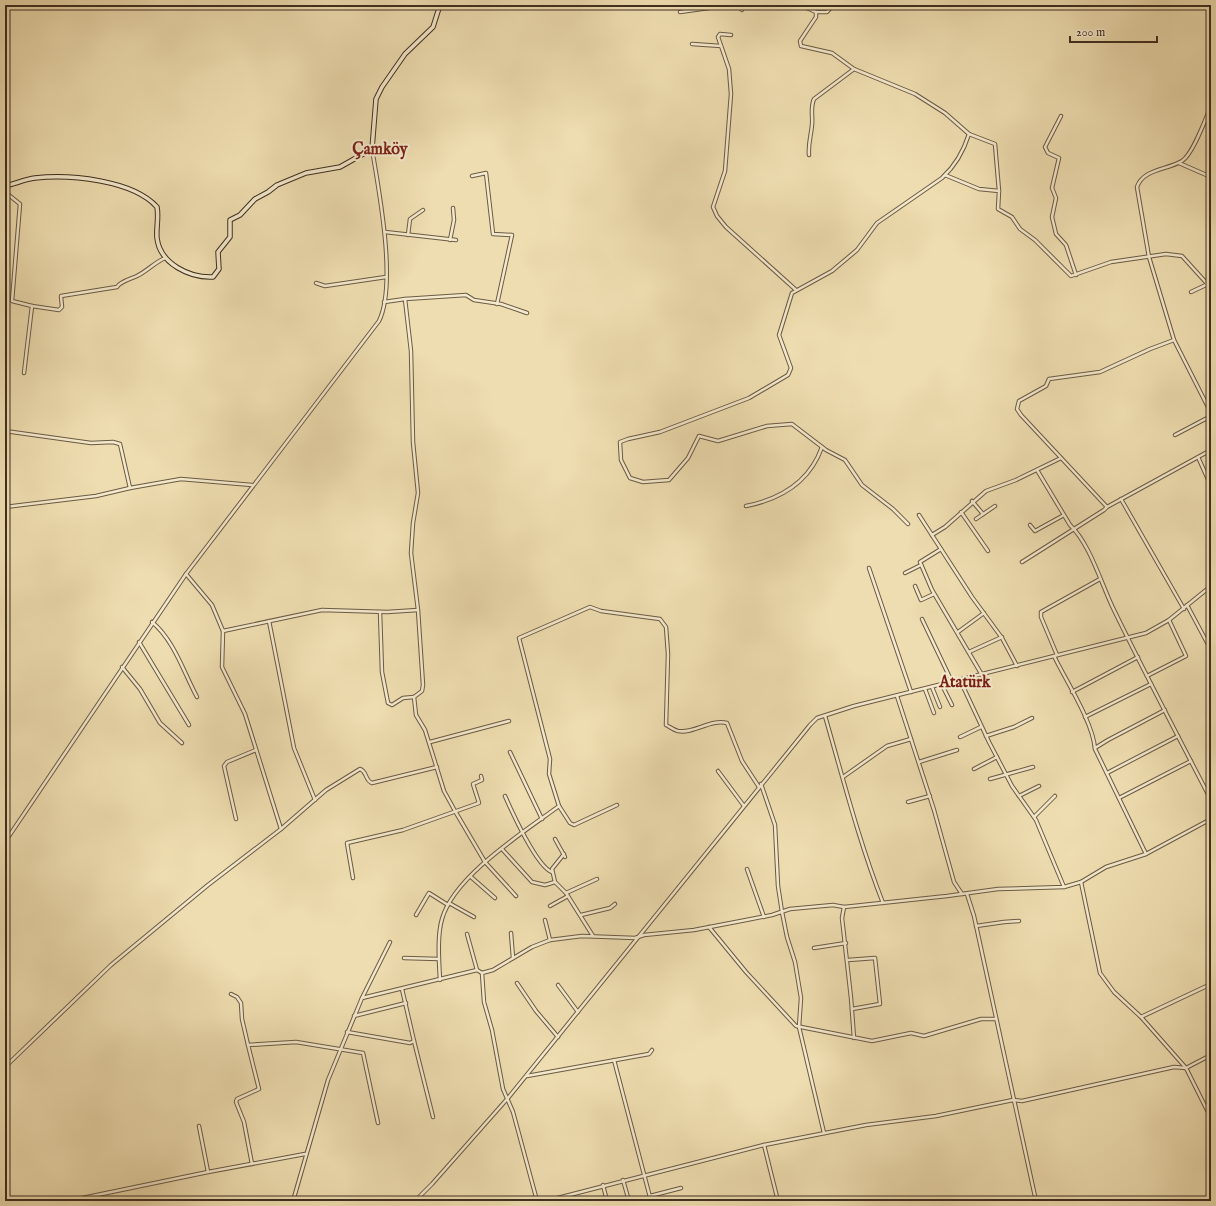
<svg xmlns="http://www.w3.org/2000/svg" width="1216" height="1206" font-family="'IM FELL English',serif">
<rect width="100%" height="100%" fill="#eeddb0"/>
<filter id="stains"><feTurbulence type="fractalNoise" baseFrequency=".005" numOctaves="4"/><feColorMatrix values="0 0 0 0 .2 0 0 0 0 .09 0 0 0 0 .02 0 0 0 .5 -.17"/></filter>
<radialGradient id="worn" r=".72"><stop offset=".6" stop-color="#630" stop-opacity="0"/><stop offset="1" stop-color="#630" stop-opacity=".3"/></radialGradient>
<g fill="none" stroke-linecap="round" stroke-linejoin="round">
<!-- street casing -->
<g stroke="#6b5a45" stroke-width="4.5">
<g id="street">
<path d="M 789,5 L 807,8 L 816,12 L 816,17 L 800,41 L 801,46 L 832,53 L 854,69"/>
<path d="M 680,12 L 723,6 L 739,7 L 742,10"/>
<path d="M 816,12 L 827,12 L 833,5"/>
<path d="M 731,35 L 720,34 L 718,37 L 729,69 L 731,94 L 725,171 L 713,207 L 717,216 L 726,227 L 796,290"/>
<path d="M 692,44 L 721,46"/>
<path d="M 1211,106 C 1205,120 1193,154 1182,161 C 1167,170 1143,169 1137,187 L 1149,257 L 1174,340 L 1211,413"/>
<path d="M 1061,116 L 1045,147 L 1048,153 L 1059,158 L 1052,188 L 1056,198 L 1052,217 L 1056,234 L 1066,245 L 1076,275"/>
<path d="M 969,134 L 995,144 L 999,191"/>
<path d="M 809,155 C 808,144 811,136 812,125 C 813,116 810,108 814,99 L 854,69 L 915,94 L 945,113 L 969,134 C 964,150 954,167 942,178 L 877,223 L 857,250 L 832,271 L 792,293 L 779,335 L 791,368 L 788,375 L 749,398 L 660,432 L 628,439 L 620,442 L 621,460 L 630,478 L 643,482 L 669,480 L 688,458 L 699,436 L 718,441 L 767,426 L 792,424 L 826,450 L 845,460 L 862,485 L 893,509 L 908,524"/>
<path d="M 1179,163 L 1211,177"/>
<path d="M 945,175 L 979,189 L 999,191 L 998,209 L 1012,217 L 1020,229 L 1035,240 L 1071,276 L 1111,262 L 1166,254 L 1182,256 L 1211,288"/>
<path d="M 472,176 L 486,173 L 493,234 L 512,235 L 497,304"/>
<path d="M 5,192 L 20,204 L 12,301 L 32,306 L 24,373"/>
<path d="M 385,232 L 456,240"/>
<path d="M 408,235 L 410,219 L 423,210"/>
<path d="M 450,240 L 454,220 L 453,208"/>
<path d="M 316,283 L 325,286 L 386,277"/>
<path d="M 1191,292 L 1208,284"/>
<path d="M 405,299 L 466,295 L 474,300 L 501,304 L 527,313"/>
<path d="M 384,302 L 405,299 L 411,351 L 413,442 L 418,493 L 413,523 L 411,553 L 418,610 L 423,685 L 422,691 L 414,697 L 416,715 L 425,730 L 444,791 L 455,811 L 485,862 L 516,896"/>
<path d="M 32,306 L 59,310 L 62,307 L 61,296 L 117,287 C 121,281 131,279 137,276 C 147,271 154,263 165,258"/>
<path d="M 1174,340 L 1150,349 L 1100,372 L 1049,379 L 1046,386 L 1019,401 L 1017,409 L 1021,415 L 1107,507 L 1211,450"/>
<path d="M 5,431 L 91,443 L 113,442 L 120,444 L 130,488 L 181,479 L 252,485"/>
<path d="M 1175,435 L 1211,416"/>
<path d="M 1198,457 L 1211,486"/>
<path d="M 1037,470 L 1070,525 C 1090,544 1101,583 1113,608 C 1144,672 1178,736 1211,800"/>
<path d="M 1121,499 L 1184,609"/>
<path d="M 972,501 L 983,514"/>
<path d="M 746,506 C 781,499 810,481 822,447"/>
<path d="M 5,507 L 96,496 L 130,488"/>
<path d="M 961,512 L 988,551"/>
<path d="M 919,515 L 972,597 L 1002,638 L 1017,666"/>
<path d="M 976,519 L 995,506"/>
<path d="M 1030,525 L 1035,531 L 1064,515"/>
<path d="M 932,535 L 945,527 L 986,491 L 1016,480 L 1061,458"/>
<path d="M 941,549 L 920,562 L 932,590 L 982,675"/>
<path d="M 1022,562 L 1104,510 L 1107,507"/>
<path d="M 869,568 L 911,692"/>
<path d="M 905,573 L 921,565"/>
<path d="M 186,574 L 212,605 L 223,631 L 322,610 L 387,612 L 418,610"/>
<path d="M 915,586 L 921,600 L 934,594"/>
<path d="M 1187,605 L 1211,650"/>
<path d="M 380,612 L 382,672 L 388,703 L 392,705 L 403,698 L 414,697"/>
<path d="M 922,619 L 952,682"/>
<path d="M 269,621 L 294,748 L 315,800"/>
<path d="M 152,622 C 174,640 184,673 197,697"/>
<path d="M 223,631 L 222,667 L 245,714 L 281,829"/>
<path d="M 958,632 L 984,613"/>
<path d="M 139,642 L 189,725"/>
<path d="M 969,652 L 1002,637"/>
<path d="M 1057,655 L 1041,617 L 1041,612 L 1100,579"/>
<path d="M 1054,656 C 1066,681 1093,722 1095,749 L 1146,854"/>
<path d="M 122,667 L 140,689 L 160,723 L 182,743"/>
<path d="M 1147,676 L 1186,656 L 1169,620"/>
<path d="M 960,680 L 989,742 L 1012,786 L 1036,820 L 1064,887"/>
<path d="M 942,685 L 952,705"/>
<path d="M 932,687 L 940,707"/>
<path d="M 925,689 L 934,713"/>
<path d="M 1072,692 L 1138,657"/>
<path d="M 897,696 L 934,810 L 954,882 L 962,894"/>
<path d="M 825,716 C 843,778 859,842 883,903"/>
<path d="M 1085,717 L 1151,684"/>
<path d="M 986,736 L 1014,727 L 1032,718"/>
<path d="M 960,737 L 981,727"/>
<path d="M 430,742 L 509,721"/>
<path d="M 1095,748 L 1108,740 L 1165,710"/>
<path d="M 510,752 L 542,819"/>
<path d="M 919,762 L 957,750"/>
<path d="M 974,769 L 997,757"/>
<path d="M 718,771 L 744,806"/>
<path d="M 1107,773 L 1178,736"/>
<path d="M 843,777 L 887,746 L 911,739"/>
<path d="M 990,779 L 1033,767"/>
<path d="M 761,784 L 775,825 L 778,886 L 782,912 L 787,937 L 795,962 L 801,998 L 799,1027 L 824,1133"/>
<path d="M 505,796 C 512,812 537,867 552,872"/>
<path d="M 1019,796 L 1039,786"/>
<path d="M 1119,798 L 1191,761"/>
<path d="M 908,802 L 930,796"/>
<path d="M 559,806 L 570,823 L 574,825 L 617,805"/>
<path d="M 1034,817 L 1055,796"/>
<path d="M 236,819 L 224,766 L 227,762 L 256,750"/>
<path d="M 555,839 L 565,857"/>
<path d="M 5,842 L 186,574 L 379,321 C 397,284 379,191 372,149"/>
<path d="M 502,849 L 532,882 L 545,885 L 555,882 L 566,893 L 593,936"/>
<path d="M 747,869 L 764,917"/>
<path d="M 471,877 L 495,898"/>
<path d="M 353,878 L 347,843 L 403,830 L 479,803 L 473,784 L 482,780 L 481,776"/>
<path d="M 555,882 L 552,869 L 564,854"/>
<path d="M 1081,882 L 1100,973 L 1114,992 L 1141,1017 L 1186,1068 L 1211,1118"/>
<path d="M 566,893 L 597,879"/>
<path d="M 967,894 L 974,916 L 1036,1201"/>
<path d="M 449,903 L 474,917"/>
<path d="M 550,906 L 568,896"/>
<path d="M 844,907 L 842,918 L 851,998 L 854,1038"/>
<path d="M 416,915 L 429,893 L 448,905"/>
<path d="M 581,915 L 610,908 L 615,904"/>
<path d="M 545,920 L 550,940"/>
<path d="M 976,926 L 1004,922 L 1019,921"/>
<path d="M 709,927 L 746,972 L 796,1026 L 872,1041 L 911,1033 L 924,1036 L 981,1019 L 996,1019"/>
<path d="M 511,933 L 513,958"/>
<path d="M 467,934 L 477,970"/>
<path d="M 814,948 L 846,943"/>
<path d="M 404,958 L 439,959"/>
<path d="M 848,960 L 875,958 L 880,1004 L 852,1009"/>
<path d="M 440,980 C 439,962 437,936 442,919 C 454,876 524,832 559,806 L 549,774 L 550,759 L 519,638 L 590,607 L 601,611 L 660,619 L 666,627 L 668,654 L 666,725 C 670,727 674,730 678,731 C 694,734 710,719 727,723 L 742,761 L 759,787"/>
<path d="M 517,983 L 536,1011 L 558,1037"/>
<path d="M 558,985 L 578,1012"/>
<path d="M 231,994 L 237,997 L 241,1003 L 242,1019 L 248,1045"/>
<path d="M 362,998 L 390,942"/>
<path d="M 354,1016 L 406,1003"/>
<path d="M 1141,1017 L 1211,984"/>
<path d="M 347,1032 L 410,1043 L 414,1041 L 402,989"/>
<path d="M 414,1041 L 433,1117"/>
<path d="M 614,1060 L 651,1201"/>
<path d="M 5,1067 L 111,965 L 208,885 L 281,829 L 326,790 L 360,769 C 367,771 365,781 372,783 L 437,767"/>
<path d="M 527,1076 L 649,1054 L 652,1050"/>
<path d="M 199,1126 L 208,1172 L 305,1154"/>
<path d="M 764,1145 L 778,1201"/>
<path d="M 252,1164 L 244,1122 L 236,1102 L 237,1099 L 259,1089 L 248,1045 L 296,1042 L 363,1053 L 378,1123"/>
<path d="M 623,1180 L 629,1201"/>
<path d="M 603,1185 L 607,1201"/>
<path d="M 650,1196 L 681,1188"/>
<path d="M 68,1201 L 208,1172"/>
<path d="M 293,1201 L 328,1080 L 362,998 L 477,970 L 482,973"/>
<path d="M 415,1201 L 432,1184 L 508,1098 L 810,725 L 817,718 L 854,706 L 1146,633 L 1169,620 L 1211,586"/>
<path d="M 542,1201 L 536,1197 L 513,1112 L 503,1089 L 492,1030 L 484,1002 L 482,973 L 493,970 L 532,947 L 550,940 L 582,936 L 635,938 L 644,935 L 694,930 L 741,921 L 772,915 L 790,909 L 833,905 L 844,907 L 947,896 L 998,889 L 1064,887 L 1081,882 L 1106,867 L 1146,854 L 1211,819"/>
<path d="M 546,1201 L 764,1145 L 866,1125 L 936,1116 L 1013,1100 L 1022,1101 L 1174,1067 L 1186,1068 L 1211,1055"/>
</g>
</g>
<!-- secondary casing -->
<g stroke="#3f2f21" stroke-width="5.5">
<path id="secondary" d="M 5,186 C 15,184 25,179 35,178 C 69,174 133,180 157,207 C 159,218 156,228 157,238 C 160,264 190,278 213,277 L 219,269 L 218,252 L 230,237 L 230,220 L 240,215 L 255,199 L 268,192 L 277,185 L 306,173 L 340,167 L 372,149 L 376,99 L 382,87 L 405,54 L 433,27 L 440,5"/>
</g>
<!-- street -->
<use href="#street" stroke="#f4e9cc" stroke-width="2.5"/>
<!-- secondary -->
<use href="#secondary" stroke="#f4e9cc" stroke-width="3.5"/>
</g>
<g text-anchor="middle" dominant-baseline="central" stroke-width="4" stroke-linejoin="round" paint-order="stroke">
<!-- district labels -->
<g font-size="16" font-weight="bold" fill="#7a1f14" stroke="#f4e9cc">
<text x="380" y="150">Çamköy</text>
<text x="965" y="683">Atatürk</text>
</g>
</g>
<!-- margin -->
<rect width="1216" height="1206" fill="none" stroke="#eeddb0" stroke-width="20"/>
<rect x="6" y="6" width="1204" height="1194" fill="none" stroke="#3f2f21" stroke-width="2"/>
<rect x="10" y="10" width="1196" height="1186" fill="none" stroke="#3f2f21"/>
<!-- scale -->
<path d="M1070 36v6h87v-6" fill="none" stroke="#3f2f21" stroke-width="2"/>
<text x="1076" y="36" font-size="12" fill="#3f2f21" stroke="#f4e9cc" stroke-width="3" paint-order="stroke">200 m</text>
<rect width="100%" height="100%" filter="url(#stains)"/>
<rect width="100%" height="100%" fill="url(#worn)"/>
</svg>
